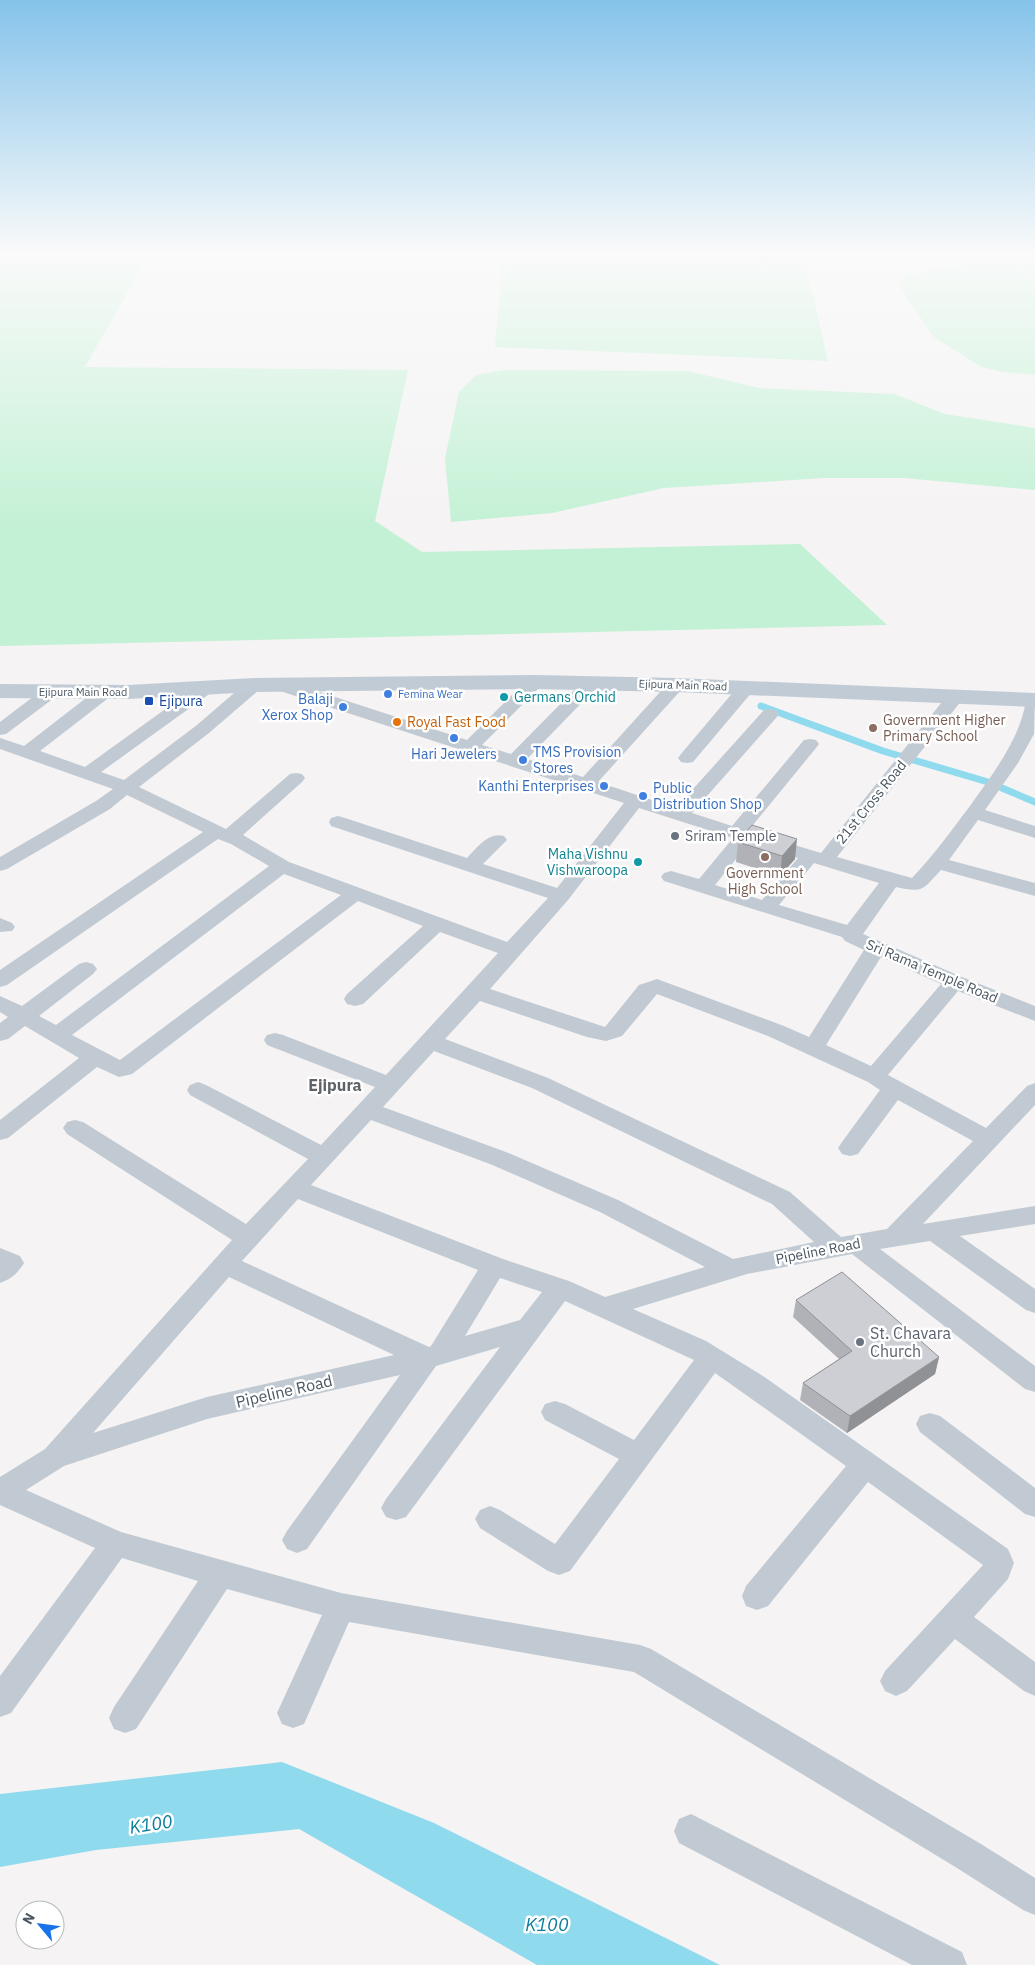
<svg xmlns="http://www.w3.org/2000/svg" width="1035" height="1965" font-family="'IBM Plex Sans',sans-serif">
<rect width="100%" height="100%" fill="#f5f3f3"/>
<!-- green -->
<g fill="#c3f1d5">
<path d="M 0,252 L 146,252 L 131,286 L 85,367 L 408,370 L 375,521 L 422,552 L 800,544 L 887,625 L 0,646 Z"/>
<path d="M 503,252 L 803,252 L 828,361 L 495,347 Z"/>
<path d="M 1002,258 L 1035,263 L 1035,375 L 998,371 L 981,367 L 934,337 L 900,288 L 902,275 Z"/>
<path d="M 504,370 L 688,371 L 759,388 L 894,394 L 945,414 L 1035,428 L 1035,490 L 904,478 L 824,478 L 664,488 L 552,513 L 451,522 L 445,458 L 459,392 L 476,375 Z"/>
</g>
<!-- water -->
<path fill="#90daee" d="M 282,1762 L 434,1823 L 720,1965 L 537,1965 L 299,1829 L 96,1850 L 0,1867 L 0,1794 Z"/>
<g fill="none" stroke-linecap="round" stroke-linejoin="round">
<!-- stream -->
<g stroke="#90daee" stroke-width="7">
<path d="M 761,706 L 883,751 L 988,782"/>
<path d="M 1002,788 L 1035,802"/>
</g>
<!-- street -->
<g fill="#c1cad2" fill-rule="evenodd">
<path d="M 535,677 L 541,678 L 543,682 L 541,686 L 482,745 L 511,754 L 586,678 L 598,678 L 600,682 L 598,686 L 527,759 L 583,777 L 670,681 L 682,681 L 684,685 L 682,689 L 598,782 L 676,808 L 764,710 L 770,709 L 776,710 L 779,714 L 776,718 L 692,813 L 732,826 L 804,740 L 810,739 L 816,740 L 819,744 L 816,748 L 748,831 L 821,853 L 950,692 L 962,692 L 965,696 L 962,700 L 837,857 L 912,878 C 933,856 951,831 970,806 C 993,773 1019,741 1026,701 L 1029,697 L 1035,696 L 1034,734 L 1018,763 L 985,810 L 1035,826 L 1035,838 L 978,820 L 949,860 L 1035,883 L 1035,896 L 941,870 C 922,890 924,893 896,887 L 863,934 L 962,977 L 1035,1006 L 1035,1021 L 958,991 L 888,1075 L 986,1128 L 1027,1086 L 1035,1083 L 1035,1105 L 923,1224 L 1035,1206 L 1035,1224 L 960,1236 L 1035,1289 L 1035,1313 L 1026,1310 L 930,1241 L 880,1249 L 1035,1366 L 1035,1392 L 1025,1389 L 852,1254 L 747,1274 L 633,1309 L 706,1341 L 763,1376 L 1008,1549 L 1014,1563 L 1008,1579 L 974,1617 L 1035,1662 L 1035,1696 L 1024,1691 L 955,1639 L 907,1691 L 896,1696 L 885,1691 L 880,1681 L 885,1671 L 983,1565 L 868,1482 L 768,1606 L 757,1610 L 746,1606 L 742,1596 L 746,1586 L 846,1466 L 715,1373 L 570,1571 L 559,1575 L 548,1571 L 480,1528 L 475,1519 L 480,1510 L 490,1506 L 500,1510 L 555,1544 L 619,1459 L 545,1420 L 541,1412 L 545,1404 L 555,1401 L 565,1404 L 634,1440 L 694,1360 L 565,1301 L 406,1517 L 396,1520 L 386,1517 L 381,1508 L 386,1499 L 500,1347 L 436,1366 L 307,1549 L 297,1553 L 287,1549 L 282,1540 L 287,1531 L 400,1375 L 207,1419 L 64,1466 L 26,1490 L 121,1532 L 341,1593 L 640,1645 L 651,1649 L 981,1844 L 1035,1878 L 1035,1915 L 1023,1910 L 957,1868 L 634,1672 L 349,1622 L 304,1724 L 293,1728 L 282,1724 L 277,1713 L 322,1615 L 227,1589 L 136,1729 L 125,1733 L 114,1729 L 109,1718 L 114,1707 L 198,1581 L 122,1558 L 11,1713 L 0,1717 L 0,1676 L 95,1548 L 0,1505 L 0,1477 L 45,1449 L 232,1240 L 67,1134 L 63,1128 L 67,1122 L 75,1120 L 83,1122 L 246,1224 L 308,1159 L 190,1095 L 187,1090 L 190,1085 L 198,1082 L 206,1085 L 321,1145 L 375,1087 L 267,1045 L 264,1040 L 267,1035 L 275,1033 L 283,1035 L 386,1075 L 498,953 L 440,932 L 363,1004 L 355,1006 L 347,1004 L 344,999 L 347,994 L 423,926 L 358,901 L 132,1074 L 119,1077 L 97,1067 L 8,1138 L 0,1140 L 0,1120 L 79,1058 L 25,1026 L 8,1039 L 0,1041 L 0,1023 L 8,1017 L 0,1012 L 0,996 L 22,1006 L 79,964 L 86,962 L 93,964 L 97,969 L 93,974 L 39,1016 L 56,1025 L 269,866 L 231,844 L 218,839 L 7,985 L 0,987 L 0,970 L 203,832 L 127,795 L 110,809 L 7,869 L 0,871 L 0,857 L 96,801 L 113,789 L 0,749 L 0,738 L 24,746 L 99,688 L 111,688 L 113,692 L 111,696 L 40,751 L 85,767 L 200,684 L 212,684 L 214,688 L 212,692 L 101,772 L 124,780 L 197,725 L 248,681 L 260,681 L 262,685 L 260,689 L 209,733 L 139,787 L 226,829 L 290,774 L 296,773 L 302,774 L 305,778 L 302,782 L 243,835 L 289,862 L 507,942 L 548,898 L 331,826 L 329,822 L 331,818 L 338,816 L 345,818 L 467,858 C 477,848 488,832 504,836 L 507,840 L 483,864 L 557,888 L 624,803 L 271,688 L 269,684 L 271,680 L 283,680 L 467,740 L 529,678 ZM 639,808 L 733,838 L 699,879 L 671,871 L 664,873 L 661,877 L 664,881 L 842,937 L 845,941 L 864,950 L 809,1037 L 784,1026 L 657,979 L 639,985 L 605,1027 L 490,989 L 568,900 ZM 749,843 L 798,858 L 762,900 L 715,885 ZM 814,863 L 879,883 L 847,925 L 779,905 ZM 284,874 L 341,895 L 120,1060 L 72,1035 ZM 881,957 L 941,984 L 871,1066 L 826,1045 ZM 657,994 L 768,1036 L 868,1082 L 880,1090 L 842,1142 L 838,1148 L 842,1154 L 850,1156 L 858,1154 L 898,1100 L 973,1141 L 887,1229 L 841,1237 L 790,1192 L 548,1078 L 445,1039 L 480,1001 L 587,1037 L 606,1041 L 622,1036 ZM 434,1051 L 532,1088 L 772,1204 L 814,1242 L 733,1259 L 618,1200 L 506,1152 L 383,1107 ZM 371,1120 L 490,1164 L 600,1212 L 705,1267 L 605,1297 L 569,1281 L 503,1259 L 311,1185 ZM 298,1199 L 478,1270 L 431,1346 L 429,1347 L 242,1261 ZM 229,1277 L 394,1355 L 207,1397 L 93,1433 ZM 500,1278 L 542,1292 L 520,1320 L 465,1336 Z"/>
<path d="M 746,683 L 752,684 L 754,688 L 752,692 L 693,762 L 687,763 L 681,762 L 678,758 L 681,754 L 740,684 Z"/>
<path d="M 52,686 L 58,687 L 60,691 L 58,695 L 6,734 L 0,735 L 0,722 L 46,687 Z"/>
<path d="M 0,918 L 12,923 L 15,927 L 12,931 L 0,932 Z"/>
<path d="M 0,1248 L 20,1256 L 24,1263 C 18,1273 11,1279 0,1283 Z"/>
<path d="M 930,1413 L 940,1416 L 1035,1488 L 1035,1517 L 1025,1514 L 920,1432 L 916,1424 L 920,1416 Z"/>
<path d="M 691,1814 L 962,1952 L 967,1965 L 912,1965 L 679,1843 L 674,1831 L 679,1819 Z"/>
</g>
<!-- secondary -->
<path fill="#c1cbd6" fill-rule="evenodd" d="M 535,675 L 676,678 L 1035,693 L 1035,707 L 676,692 L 535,689 L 254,692 L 128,699 L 0,698 L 0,684 L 128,685 L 254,678 Z"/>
</g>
<!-- wall -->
<g fill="#b0b2b7">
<path d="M 738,842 L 795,859 L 780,876 L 736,862 Z"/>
<path d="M 796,1300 L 939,1357 L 935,1374 L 847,1433 L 800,1400 L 803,1383 L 839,1359 L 793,1317 Z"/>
</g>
<!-- shaded-wall -->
<g fill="#909195">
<path d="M 797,839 L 795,859 L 780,876 L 782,856 Z"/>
<path d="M 939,1357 L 935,1374 L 847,1433 L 850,1416 Z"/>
</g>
<!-- building -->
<g fill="#cdcfd5" stroke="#909195">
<path d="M 752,825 L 797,839 L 782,856 L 738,842 Z"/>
<path d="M 842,1272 L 939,1357 L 850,1416 L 803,1383 L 852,1351 L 796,1300 Z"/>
</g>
<!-- sky -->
<linearGradient id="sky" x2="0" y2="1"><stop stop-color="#85c3ea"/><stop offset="0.48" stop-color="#fafafa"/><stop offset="1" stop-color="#fafafa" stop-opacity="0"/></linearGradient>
<rect width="1035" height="527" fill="url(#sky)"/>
<!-- markers -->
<g fill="#3f7fe0" stroke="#fff" stroke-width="2">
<circle cx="388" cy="694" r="5"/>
<circle cx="343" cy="707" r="5"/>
<circle cx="454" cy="738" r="5"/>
<circle cx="523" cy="760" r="5"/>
<circle cx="604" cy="786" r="5"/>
<circle cx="643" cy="796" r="5"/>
</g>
<g fill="#0f9aa8" stroke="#fff" stroke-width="2">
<circle cx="504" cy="697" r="5"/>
<circle cx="638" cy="862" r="5"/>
</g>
<rect fill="#1a4fb4" stroke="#fff" stroke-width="2" x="144" y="696" width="10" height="10" rx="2.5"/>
<circle fill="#e8710a" stroke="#fff" stroke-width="2" cx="397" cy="722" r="5"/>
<g fill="#8d6e63" stroke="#fff" stroke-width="2">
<circle cx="873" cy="728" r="5"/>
<circle cx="765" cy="857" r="5"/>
</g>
<g fill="#6b7280" stroke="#fff" stroke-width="2">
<circle cx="675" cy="836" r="5"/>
<circle cx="860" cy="1342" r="5"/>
</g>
<g text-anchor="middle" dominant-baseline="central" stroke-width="5" stroke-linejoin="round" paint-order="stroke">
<!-- far-street labels -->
<g font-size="11" fill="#4a5661" stroke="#fff">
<text transform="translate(683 685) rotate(2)">Ejipura Main Road</text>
<text x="83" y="692">Ejipura Main Road</text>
</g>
<!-- far-shop labels -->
<g font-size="11" fill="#366cbe" stroke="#fff" text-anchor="start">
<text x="398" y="694">Femina Wear</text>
</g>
<!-- culture labels -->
<g font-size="14" fill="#0d838f" stroke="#fff" text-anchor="start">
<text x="514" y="697">Germans Orchid</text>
<text x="628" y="854" text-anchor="end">Maha Vishnu<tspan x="628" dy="16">Vishwaroopa</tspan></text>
</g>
<!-- shop labels -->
<g font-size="14" fill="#366cbe" stroke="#fff" text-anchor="end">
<text x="333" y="699">Balaji<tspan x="333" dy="16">Xerox Shop</tspan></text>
<text x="533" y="752" text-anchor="start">TMS Provision<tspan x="533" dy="16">Stores</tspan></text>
<text x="454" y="754" text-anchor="middle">Hari Jewelers</text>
<text x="594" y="786">Kanthi Enterprises</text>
<text x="653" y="788" text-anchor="start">Public<tspan x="653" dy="16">Distribution Shop</tspan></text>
</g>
<!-- transit labels -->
<g font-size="14" fill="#164399" stroke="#fff" text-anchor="start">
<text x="159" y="701">Ejipura</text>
</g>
<!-- education labels -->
<g font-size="14" fill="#785e54" stroke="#fff" text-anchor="start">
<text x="883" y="720">Government Higher<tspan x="883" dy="16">Primary School</tspan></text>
<text x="765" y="873" text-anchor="middle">Government<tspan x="765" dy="16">High School</tspan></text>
</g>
<!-- food labels -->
<g font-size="14" fill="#c56008" stroke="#fff" text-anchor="start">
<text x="407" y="722">Royal Fast Food</text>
</g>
<!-- street labels -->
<g font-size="14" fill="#4a5661" stroke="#fff">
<text transform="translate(871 802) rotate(-51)">21st Cross Road</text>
<text transform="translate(932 971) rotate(23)">Sri Rama Temple Road</text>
<text transform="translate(818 1251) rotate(-11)">Pipeline Road</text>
</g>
<!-- worship labels -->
<g font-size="14" fill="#5b616d" stroke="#fff" text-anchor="start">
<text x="685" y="836">Sriram Temple</text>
</g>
<!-- quarter labels -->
<g font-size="16" font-weight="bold" fill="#5f6368" stroke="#fff">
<text x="335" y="1085">Ejipura</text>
</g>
<!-- near-worship labels -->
<g font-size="16" fill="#5b616d" stroke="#fff" text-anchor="start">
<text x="870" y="1333">St. Chavara<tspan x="870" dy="18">Church</tspan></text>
</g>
<!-- near-street labels -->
<g font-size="16" fill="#4a5661" stroke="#fff">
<text transform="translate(284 1391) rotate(-13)">Pipeline Road</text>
</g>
<!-- near-water labels -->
<g font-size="18" font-style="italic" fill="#0c7c9b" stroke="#fff">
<text transform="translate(151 1824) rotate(-9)">K100</text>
<text x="547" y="1924">K100</text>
</g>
</g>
<!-- north arrow -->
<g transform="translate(40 1925) rotate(299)"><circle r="24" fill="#ffffff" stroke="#b7bbc0"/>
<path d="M0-4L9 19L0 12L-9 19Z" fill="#1a73e8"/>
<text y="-8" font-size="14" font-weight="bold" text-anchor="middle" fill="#4a5661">N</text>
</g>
</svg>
